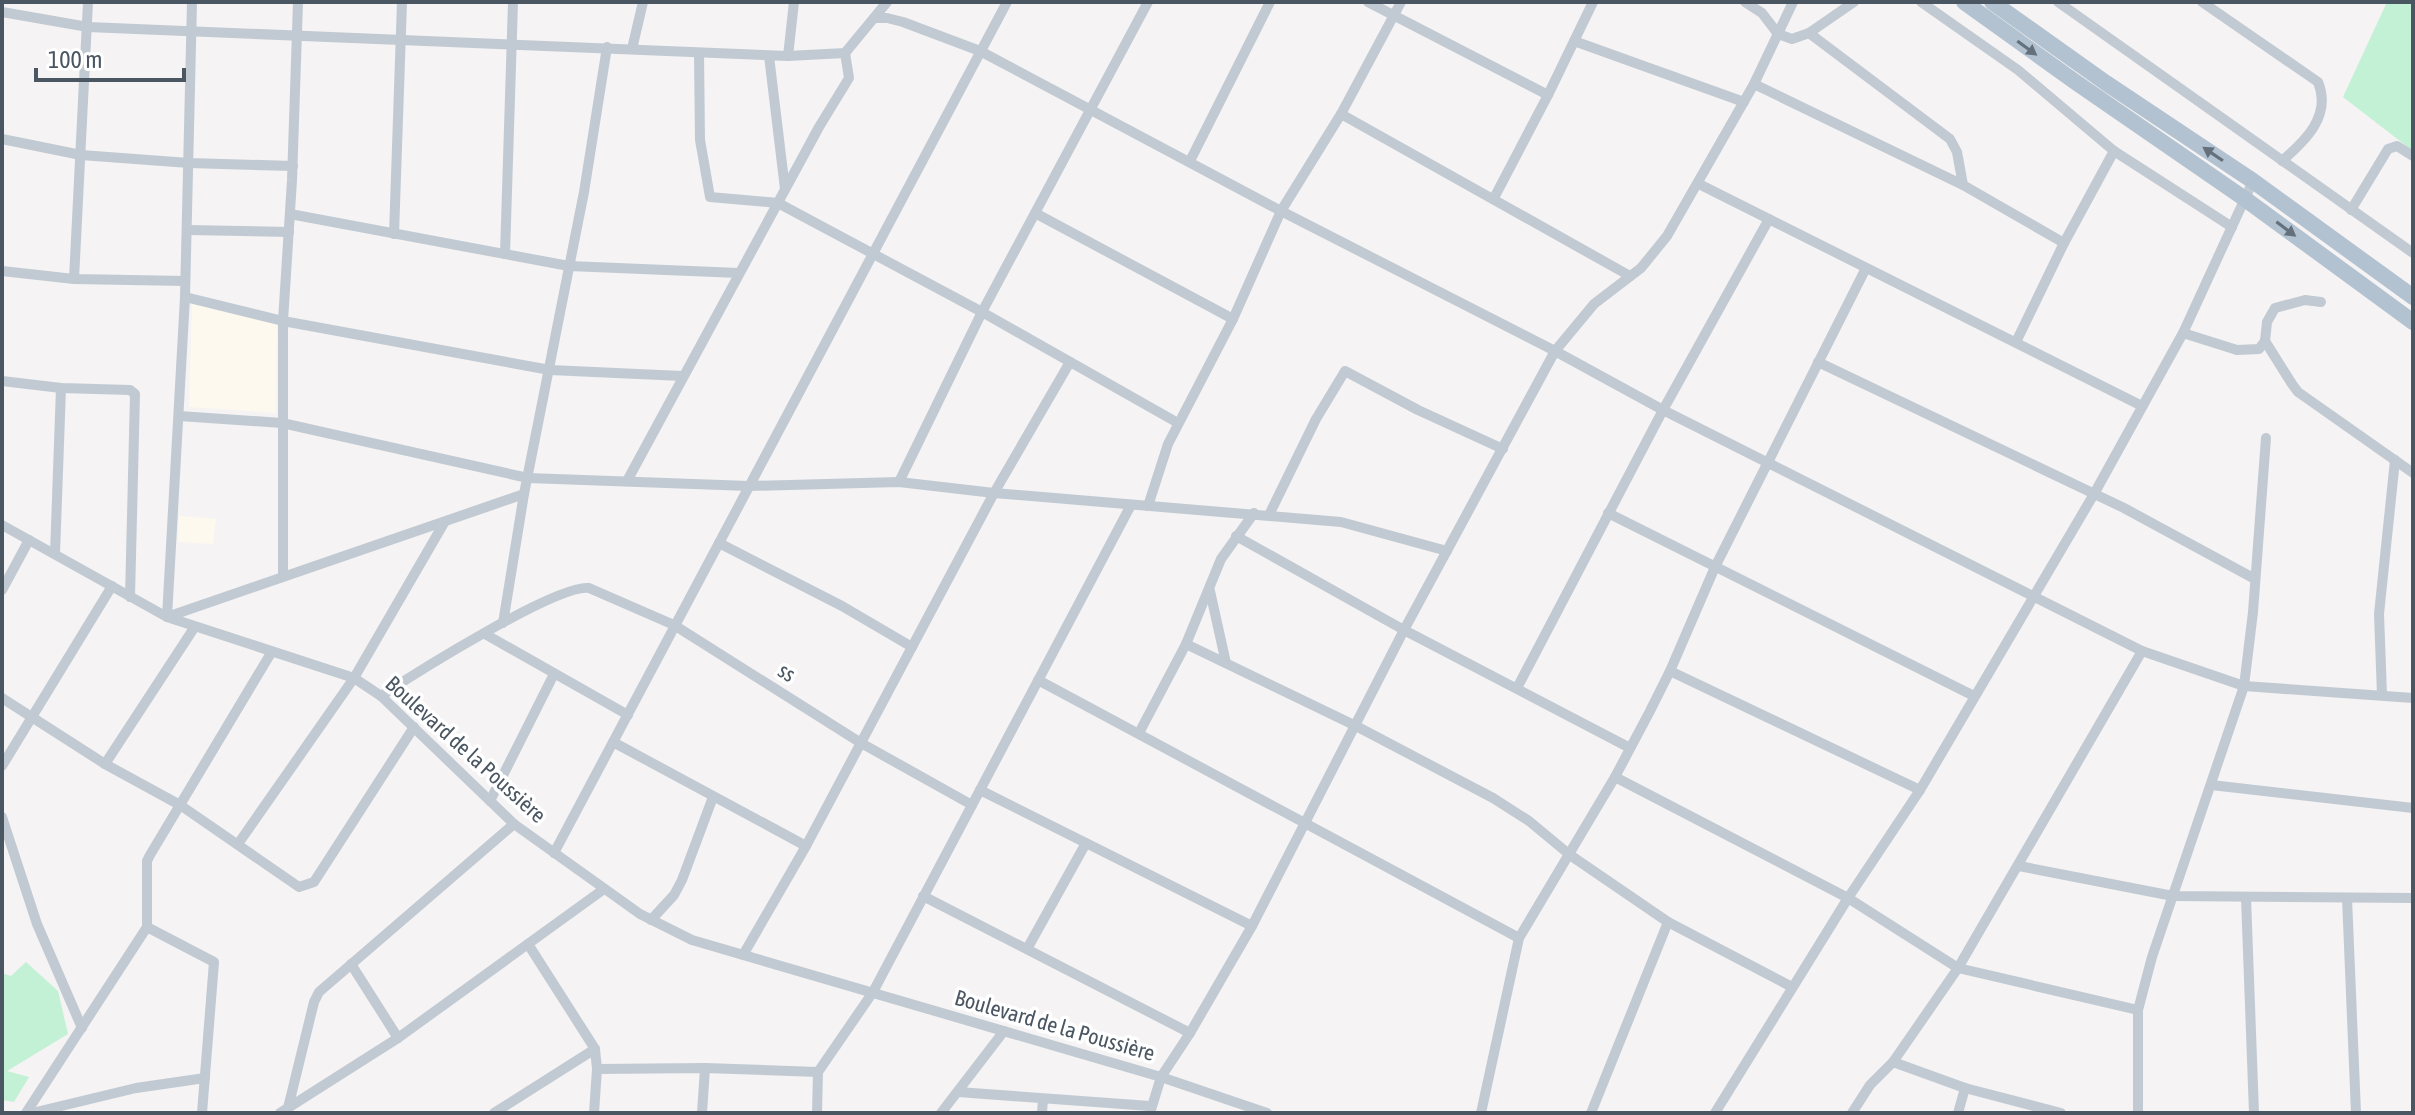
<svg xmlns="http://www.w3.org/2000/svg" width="2415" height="1115" font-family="'Asap Condensed',sans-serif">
<rect width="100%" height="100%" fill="#f5f3f3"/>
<!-- commercial -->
<g fill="#fdf9ef">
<path d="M 192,303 L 277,322 L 276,413 L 189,407 Z"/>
<path d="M 179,516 L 216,519 L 213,544 L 178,542 Z"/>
</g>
<!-- green -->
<g fill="#c3f1d5">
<path d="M 2387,2 L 2413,2 L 2413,151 L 2343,97 Z"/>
<path d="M 26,962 L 58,991 L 68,1034 L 7,1071 L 29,1077 L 14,1102 L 2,1100 L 2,973 L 11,976 Z"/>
</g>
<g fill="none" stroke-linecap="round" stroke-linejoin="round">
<!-- street -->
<g stroke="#c1cad2" stroke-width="10">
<path d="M 192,2 L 185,297 L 167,617 L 524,494"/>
<path d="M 1368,2 L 1548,95"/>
<path d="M 1745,2 L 1762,13 L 1778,34 L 1792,39 L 1809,33 L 1854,2"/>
<path d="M 1921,2 L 2018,70 L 2114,151 L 2232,227"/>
<path d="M 2058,2 L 2413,253"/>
<path d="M 2202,2 L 2318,82 C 2332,116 2305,141 2282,161"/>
<path d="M 2,12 L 88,27 L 788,56 L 845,53 L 887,2"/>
<path d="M 875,18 L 887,18 L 903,22 L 980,51 L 1281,211 L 1555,351 L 1663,410 L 2142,651 L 2244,686 L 2413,698"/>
<path d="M 1809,33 L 1950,139 L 1957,152 L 1963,185"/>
<path d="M 1574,41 L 1744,102"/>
<path d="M 632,49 L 643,2"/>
<path d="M 699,53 L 700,140 L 710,197 L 778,203 L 982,312 L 1178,423"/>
<path d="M 769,56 L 785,189"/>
<path d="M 788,56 L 794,2"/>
<path d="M 1754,84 L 1963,185 L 2064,243"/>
<path d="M 1341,114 L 1630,276"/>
<path d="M 2,139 L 81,155 L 189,163 L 293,166"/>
<path d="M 1190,161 L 1270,2"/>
<path d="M 1699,184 L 2142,406"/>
<path d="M 1494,198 L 1548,95 L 1593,2"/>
<path d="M 2351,210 L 2388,149 L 2397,146 L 2413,156"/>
<path d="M 1035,213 L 1233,319"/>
<path d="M 290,214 L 569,266 L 739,273"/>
<path d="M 187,230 L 289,232"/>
<path d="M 394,234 L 402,2"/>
<path d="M 505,254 L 513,2"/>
<path d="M 2,271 L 74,279 L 185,281"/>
<path d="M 74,279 L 88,2"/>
<path d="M 185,297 L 283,321 L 550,370 L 682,376"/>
<path d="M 2321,302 L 2305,300 L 2275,308 L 2267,322 L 2265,341 L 2292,384 L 2298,392 L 2413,473"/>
<path d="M 2183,333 L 2237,350 L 2259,349 L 2265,341"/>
<path d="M 2016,342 L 2064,243 L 2114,151"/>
<path d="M 1818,362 L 2124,508 L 2255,579"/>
<path d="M 2,381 L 61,388 L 130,390 L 135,394 L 130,597"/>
<path d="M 179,416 L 282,423 L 528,478 L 749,486 L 899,482 L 994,493 L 1341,522 L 1447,551"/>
<path d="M 627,481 L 819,127 L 849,78 L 845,53"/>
<path d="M 899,482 L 982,312 L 1148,2"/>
<path d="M 1148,506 L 1168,444 L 1233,319 L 1281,211 L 1341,114 L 1401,2"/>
<path d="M 1608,513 L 1974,696"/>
<path d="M 1269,515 L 1316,419 L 1345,371 L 1418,410 L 1503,449"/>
<path d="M 2,525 L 167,617 L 354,678 L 381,696 L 514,824 L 640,914 L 692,940 L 1161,1077 L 1267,1113"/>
<path d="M 1236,536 L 1404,630 L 1630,748"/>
<path d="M 719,543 L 842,606 L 912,647"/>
<path d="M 55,554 L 61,388"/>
<path d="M 283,576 L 283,321 L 292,180 L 298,2"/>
<path d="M 2,590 L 29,540"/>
<path d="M 1210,591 L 1226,663"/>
<path d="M 503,623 L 524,494 L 584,192 L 607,47"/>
<path d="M 485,634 L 628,715"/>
<path d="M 1186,644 L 1356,726 L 1493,798 L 1529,821 L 1570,855 L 1668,922 L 1792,987"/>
<path d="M 1670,671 L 1920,790"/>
<path d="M 1038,680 L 1519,938"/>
<path d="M 1517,688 L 1663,410 L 1769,219"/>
<path d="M 2382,695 L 2379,614 L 2395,460"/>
<path d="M 381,696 C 414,674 557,584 589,588 L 674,625 L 861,743 L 972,805"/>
<path d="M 2,698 L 105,764 L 180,805 L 299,887 L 314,882 L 414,727"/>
<path d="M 1139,733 L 1186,644 L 1221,559 L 1254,513"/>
<path d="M 613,742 L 806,846"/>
<path d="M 105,764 L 194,628"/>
<path d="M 2,766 L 112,586"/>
<path d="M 1615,777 L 1848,898 L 1958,968 L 2138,1010"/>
<path d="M 2211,785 L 2413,808"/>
<path d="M 980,790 L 1252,926"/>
<path d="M 490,801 L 554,674"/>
<path d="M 2,817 L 37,924 L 82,1028"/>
<path d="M 238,844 L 354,678 L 444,523"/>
<path d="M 554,853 L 1007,2"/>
<path d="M 2019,866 L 2173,896 L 2413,898"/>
<path d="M 923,896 L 1190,1033"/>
<path d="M 2246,898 L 2254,1113"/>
<path d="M 2347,898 L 2356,1113"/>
<path d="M 651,920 L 674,895 L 682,880 L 713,797"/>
<path d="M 147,927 L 214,962 L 202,1113"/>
<path d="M 528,944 L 595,1049 L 597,1069 L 594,1113"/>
<path d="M 1027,949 L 1086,843"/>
<path d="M 743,955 L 806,846 L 994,493 L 1070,362"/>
<path d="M 351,964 L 398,1038"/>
<path d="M 1893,1062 L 1965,1088 L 2061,1113"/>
<path d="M 597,1069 L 705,1068 L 818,1072"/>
<path d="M 958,1092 L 1150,1106"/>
<path d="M 288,1108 L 314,1002 L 319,992 L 514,824"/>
<path d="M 26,1113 L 147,927 L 147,861 L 150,855 L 271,653"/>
<path d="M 32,1113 L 136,1088 L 205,1078"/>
<path d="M 280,1113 L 398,1038 L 604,889"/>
<path d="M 494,1113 L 595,1049"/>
<path d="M 702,1113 L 705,1068"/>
<path d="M 817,1113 L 818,1072 L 873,992 L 1131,505"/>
<path d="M 941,1113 L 1004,1031"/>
<path d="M 1042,1113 L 1043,1099"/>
<path d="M 1150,1113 L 1161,1077 L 1190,1033 L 1252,926 L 1404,630 L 1555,351 L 1594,304 L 1641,268 L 1667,236 L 1754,84 L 1793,2"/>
<path d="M 1481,1113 L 1519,938 L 1615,777 L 1650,711 L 1670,671 L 1715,567 L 1866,268"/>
<path d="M 1591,1113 L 1668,922"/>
<path d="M 1715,1113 L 1848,898 L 1920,790 L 2094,494 L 2183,333 L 2253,181"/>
<path d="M 1852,1113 L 1870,1085 L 1893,1062 L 1958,968 L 2142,651"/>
<path d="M 1958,1113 L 1965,1088"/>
<path d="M 2138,1113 L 2138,1010 L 2152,957 L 2244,686 L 2253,612 L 2266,438"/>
</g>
<!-- primary -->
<g stroke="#b3c2d1" stroke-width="16">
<path d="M 1964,2 L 2074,81 L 2245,199 L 2413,322"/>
<path d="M 1992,2 L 2106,83 L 2253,181 L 2413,297"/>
</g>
</g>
<!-- one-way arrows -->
<defs><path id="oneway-solid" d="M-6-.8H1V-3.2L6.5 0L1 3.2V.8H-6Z" transform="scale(2)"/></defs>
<g fill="#64717d">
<use href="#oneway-solid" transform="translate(2027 48) rotate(36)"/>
<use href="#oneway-solid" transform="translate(2213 154) rotate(-146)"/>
<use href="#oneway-solid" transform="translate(2286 229) rotate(37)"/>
</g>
<g text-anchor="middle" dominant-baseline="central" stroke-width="7" stroke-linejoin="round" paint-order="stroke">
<!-- street labels -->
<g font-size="22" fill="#4a5661" stroke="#fff">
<text transform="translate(787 672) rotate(32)">ss</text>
<text transform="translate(466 749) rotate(42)">Boulevard de la Poussière</text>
<text transform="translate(1055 1025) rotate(16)">Boulevard de la Poussière</text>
</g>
</g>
<!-- border -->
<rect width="2415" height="1115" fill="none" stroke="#4a5661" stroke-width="8"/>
<!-- scale -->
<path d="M36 68v12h148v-12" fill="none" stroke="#4a5661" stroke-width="4"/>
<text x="48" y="68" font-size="24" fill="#4a5661" stroke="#ffffff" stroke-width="6" paint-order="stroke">100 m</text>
</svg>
